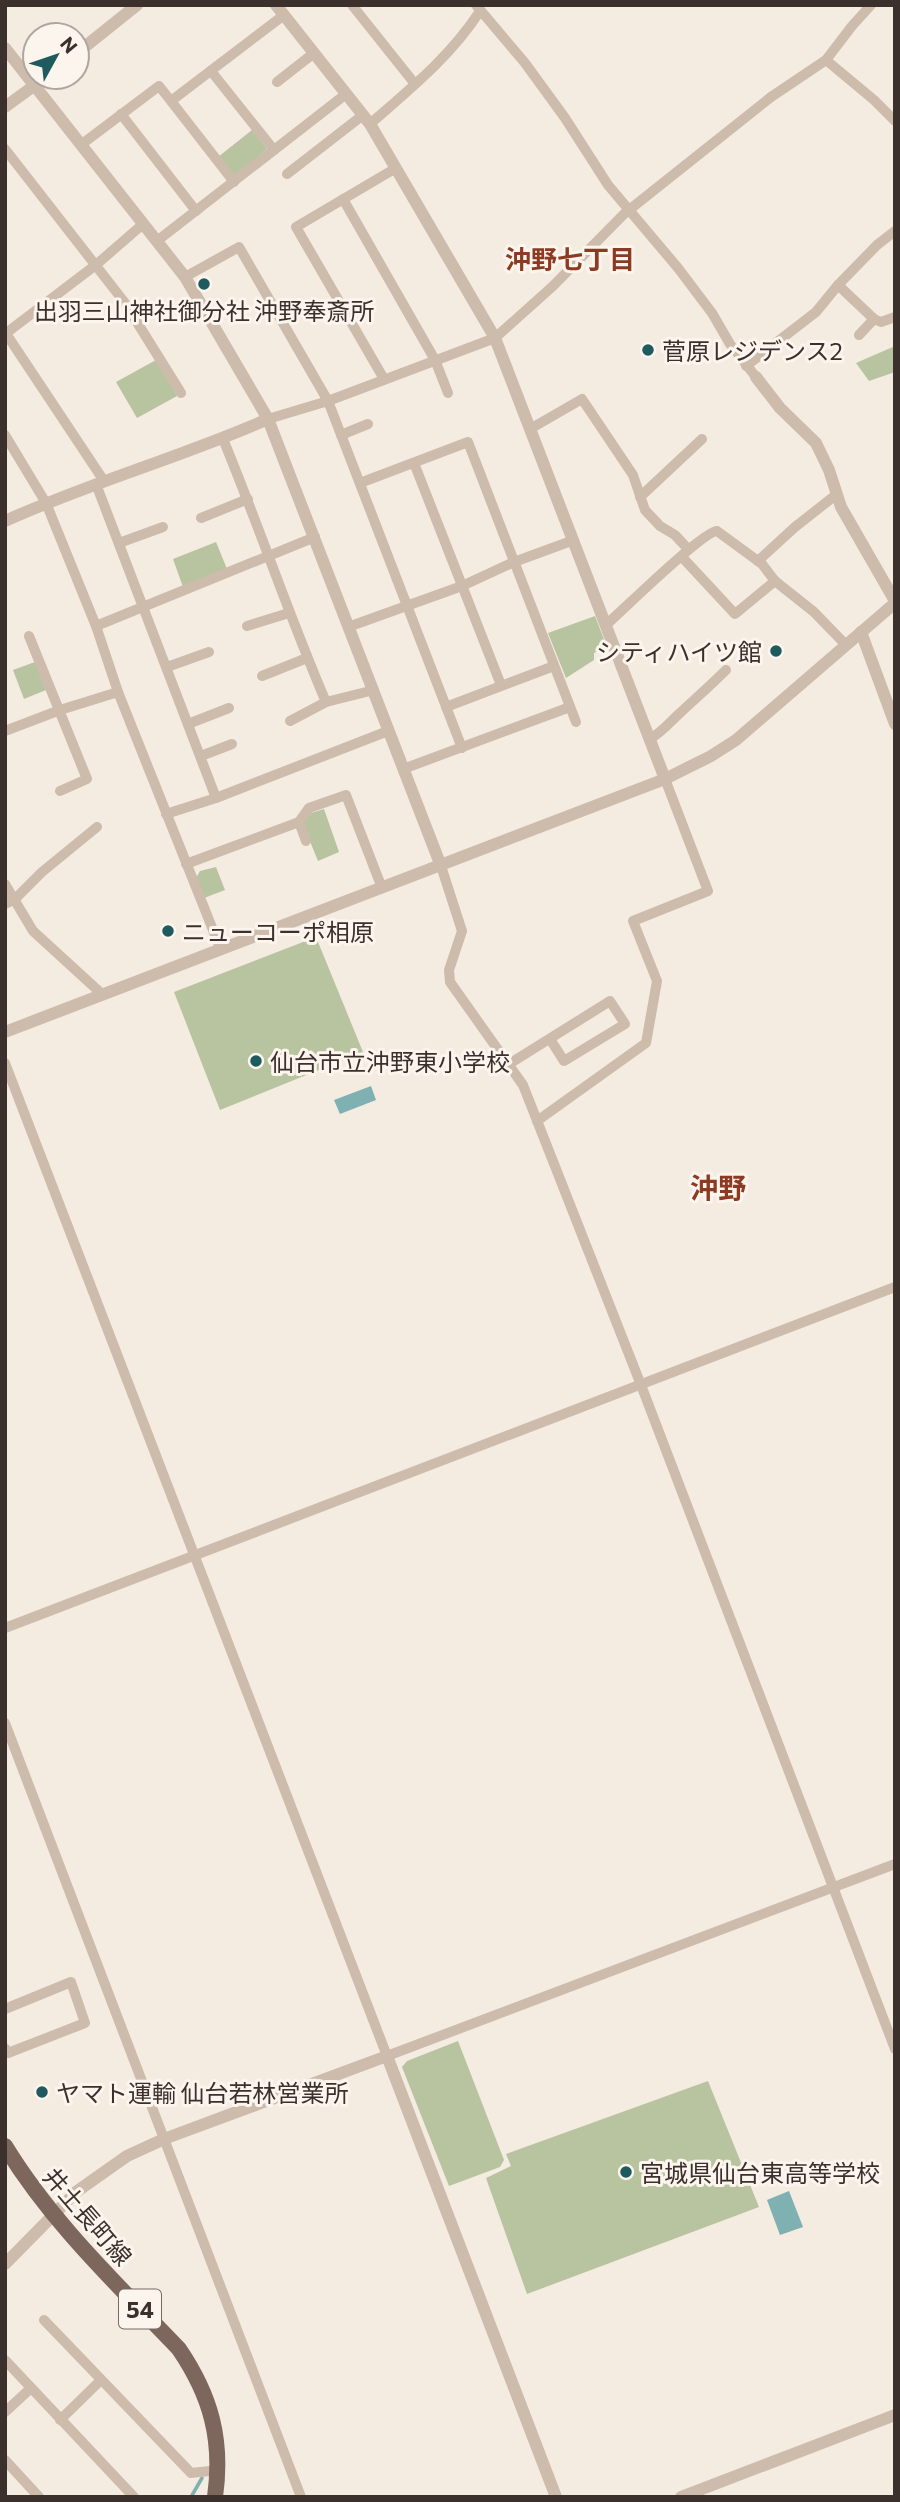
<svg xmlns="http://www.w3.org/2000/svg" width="900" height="2502" font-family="Commissioner,'Noto Sans JP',sans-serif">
<rect width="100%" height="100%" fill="#f4ebe1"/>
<!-- green -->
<g fill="#b8c4a0">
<path d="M 252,130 L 267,149 L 234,177 L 218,157 Z"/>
<path d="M 895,346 L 895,372 L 869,381 L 856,363 Z"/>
<path d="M 156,360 L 177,396 L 137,418 L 116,382 Z"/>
<path d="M 216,542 L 227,569 L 183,587 L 173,559 Z"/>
<path d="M 595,616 L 607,647 L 594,653 L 594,660 L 566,678 L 548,633 Z"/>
<path d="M 35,662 L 46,690 L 24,699 L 13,670 Z"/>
<path d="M 324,809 L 339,852 L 318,861 L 303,824 L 311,813 Z"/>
<path d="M 216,867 L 225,890 L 204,898 L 196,878 L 200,871 Z"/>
<path d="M 316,937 L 363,1052 L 220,1110 L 174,992 Z"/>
<path d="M 458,2041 L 504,2160 L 500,2167 L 449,2186 L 402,2067 L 407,2061 Z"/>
<path d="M 708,2081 L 759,2207 L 527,2294 L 486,2178 L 511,2166 L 506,2154 Z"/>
</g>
<!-- water -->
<g fill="#7fb0b2">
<path d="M 371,1086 L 376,1100 L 340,1114 L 334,1100 Z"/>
<path d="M 789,2191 L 803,2227 L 780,2235 L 767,2200 Z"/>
</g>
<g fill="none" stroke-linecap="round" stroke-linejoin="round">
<!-- stream -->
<path stroke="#7fb0b2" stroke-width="3.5" d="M 191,2497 L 202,2478"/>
<!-- minor -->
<g stroke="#cdbbac" stroke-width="10">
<path d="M 352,5 L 415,84"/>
<path d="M 476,5 L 525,63 L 565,118 L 608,185 L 678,268 L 712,313 L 730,344 L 756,377"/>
<path d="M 826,60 L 874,100 L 895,121"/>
<path d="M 211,71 L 274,150"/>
<path d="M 277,82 L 314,53"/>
<path d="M 121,114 L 196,211"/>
<path d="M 370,124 C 410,89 451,56 480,11"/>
<path d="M 82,144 L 159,86 L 171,101"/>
<path d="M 5,149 L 125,303 L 181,393"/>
<path d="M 287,174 L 363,115"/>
<path d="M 234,182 L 171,101 L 284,15"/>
<path d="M 343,199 L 435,360 L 448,393"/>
<path d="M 157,241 L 346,94"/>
<path d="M 185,277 L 239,247 L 328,401 L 462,748"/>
<path d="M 838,285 L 874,319 L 881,322 L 895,317"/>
<path d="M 5,332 L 104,481"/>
<path d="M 5,334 L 97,264 L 143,224"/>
<path d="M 859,335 L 874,319"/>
<path d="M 746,366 L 816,312 L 838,285 L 877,245 L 895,231"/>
<path d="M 384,379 L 296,227 L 396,168"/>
<path d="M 268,419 L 328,401 L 495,338 L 553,286 L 624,214 L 771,97 L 826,60 L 852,26 L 871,5"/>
<path d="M 530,429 L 582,399 L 633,475 L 645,510 L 660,526 L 675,535 L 688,549"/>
<path d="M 5,435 L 46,503 L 96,626 L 118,692 L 221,950"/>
<path d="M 341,435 L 368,424"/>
<path d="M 223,439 C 259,526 289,616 326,702"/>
<path d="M 414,463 L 501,685"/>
<path d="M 360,483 L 468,442 L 576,722"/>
<path d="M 96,484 L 216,798"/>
<path d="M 640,497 L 702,439"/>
<path d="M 201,518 L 248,499"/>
<path d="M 119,543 L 163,527"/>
<path d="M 682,557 L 735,614 L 775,581"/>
<path d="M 758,561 L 795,527 L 837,494"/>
<path d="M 607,624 C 624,609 702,532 717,531 L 762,564 L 775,581 L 814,612 L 846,645"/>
<path d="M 96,626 L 315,537"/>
<path d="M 247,626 L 289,613"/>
<path d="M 348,627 L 462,586 L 514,562 L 574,540"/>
<path d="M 29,636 L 87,779 L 60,791"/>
<path d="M 167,667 L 209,652"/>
<path d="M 262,676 L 307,658"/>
<path d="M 446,707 L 554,666"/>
<path d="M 290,721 L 326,702 L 374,690"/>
<path d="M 188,724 L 229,708"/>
<path d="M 5,731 L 60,710 L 118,692"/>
<path d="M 650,739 C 662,732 670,722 680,713 C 695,699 711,685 726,670"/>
<path d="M 201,756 L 232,744"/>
<path d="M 403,769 L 570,707"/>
<path d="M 166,814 L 216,798 L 388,731"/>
<path d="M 299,822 L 306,841"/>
<path d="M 186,864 L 299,822 L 309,808 L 346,795 L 382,888"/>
<path d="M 441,866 L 462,931 L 449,970 L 450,982 L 523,1085 L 641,1385 L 895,2049"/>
<path d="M 5,884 L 33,931 L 103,995"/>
<path d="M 5,904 L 14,900 L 42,872 L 97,827"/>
<path d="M 5,1063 L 387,2056 L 895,1864"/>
<path d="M 509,1064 L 610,1001 L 625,1024 L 564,1061 L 550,1039"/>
<path d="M 537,1121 L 646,1043 L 657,981 L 633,921 L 708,891 L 665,779"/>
<path d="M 5,1628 L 895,1287"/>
<path d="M 5,1723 L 301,2497"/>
<path d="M 5,2009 L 71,1982 L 85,2023 L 8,2053 L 5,2048"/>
<path d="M 44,2320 L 191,2473 L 219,2470"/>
<path d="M 5,2360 L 134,2497"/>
<path d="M 5,2412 L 31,2388"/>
<path d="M 60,2420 L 101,2380"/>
<path d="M 5,2460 L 39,2497"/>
</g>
<!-- tertiary -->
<g stroke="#cdbbac" stroke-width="12">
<path d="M 276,5 L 370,124 L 495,338 L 665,779"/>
<path d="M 5,48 L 185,277 L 268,419 L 441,866"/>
<path d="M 77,53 L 137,5"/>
<path d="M 5,107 L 46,77"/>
<path d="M 756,377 L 780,408 L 816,443 L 829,470 L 841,507 L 895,601"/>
<path d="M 5,521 C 91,482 182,457 268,419"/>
<path d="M 861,632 L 895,724"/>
<path d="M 5,1032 L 665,779 L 711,756 L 736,740 L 895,603"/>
<path d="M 5,2264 L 76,2192 L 127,2156 L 164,2139 L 387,2056 L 556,2497"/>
<path d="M 681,2497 L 895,2415"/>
</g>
<!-- primary -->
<path stroke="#7d675c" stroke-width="16" d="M 5,2146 C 52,2223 117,2284 179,2349 C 211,2396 223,2440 215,2497"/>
</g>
<!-- markers -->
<g fill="#1f5a5e" stroke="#fbf5ee" stroke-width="2.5">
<circle cx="204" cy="284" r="7"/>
<circle cx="648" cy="350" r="7"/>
<circle cx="776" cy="651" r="7"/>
<circle cx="168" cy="931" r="7"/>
<circle cx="256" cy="1061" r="7"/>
<circle cx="42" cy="2092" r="7"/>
<circle cx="626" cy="2172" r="7"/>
</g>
<g text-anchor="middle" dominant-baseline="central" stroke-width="6" stroke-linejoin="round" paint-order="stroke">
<!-- shield labels -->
<rect fill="#fbf5ee" stroke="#756b66" stroke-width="2" x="119" y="2289.5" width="42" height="39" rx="5"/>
<g font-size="23" font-weight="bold" fill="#3b302b">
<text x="140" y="2309">54</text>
</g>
<!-- poi labels -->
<g font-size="24" fill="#3b302b" stroke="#fbf5ee" text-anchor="start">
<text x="204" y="310" text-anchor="middle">出羽三山神社御分社 沖野奉斎所</text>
<text x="662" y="350">菅原レジデンス2</text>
<text x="762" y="651" text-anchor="end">シティハイツ館</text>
<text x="182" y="931">ニューコーポ相原</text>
<text x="270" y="1061">仙台市立沖野東小学校</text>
<text x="56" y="2092">ヤマト運輸 仙台若林営業所</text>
<text x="640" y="2172">宮城県仙台東高等学校</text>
</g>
<!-- street labels -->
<g font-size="24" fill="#3b302b" stroke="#fbf5ee">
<text transform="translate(88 2216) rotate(49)">井土長町線</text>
</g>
<!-- neighbourhood labels -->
<g font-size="26" font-weight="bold" fill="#8c3b22" stroke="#fbf5ee">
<text x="570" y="258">沖野七丁目</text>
</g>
<!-- quarter labels -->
<g font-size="28" font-weight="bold" fill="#8c3b22" stroke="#fbf5ee">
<text x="718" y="1187">沖野</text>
</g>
</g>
<!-- border -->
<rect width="900" height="2502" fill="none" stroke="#3b302b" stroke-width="14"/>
<!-- north arrow -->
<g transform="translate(56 56) rotate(50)"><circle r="33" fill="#fbf5ee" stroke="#aea6a0" stroke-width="2"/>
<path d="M0-5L12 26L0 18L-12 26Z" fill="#1f5a5e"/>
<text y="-10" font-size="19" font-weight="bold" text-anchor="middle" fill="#3b302b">N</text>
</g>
</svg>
